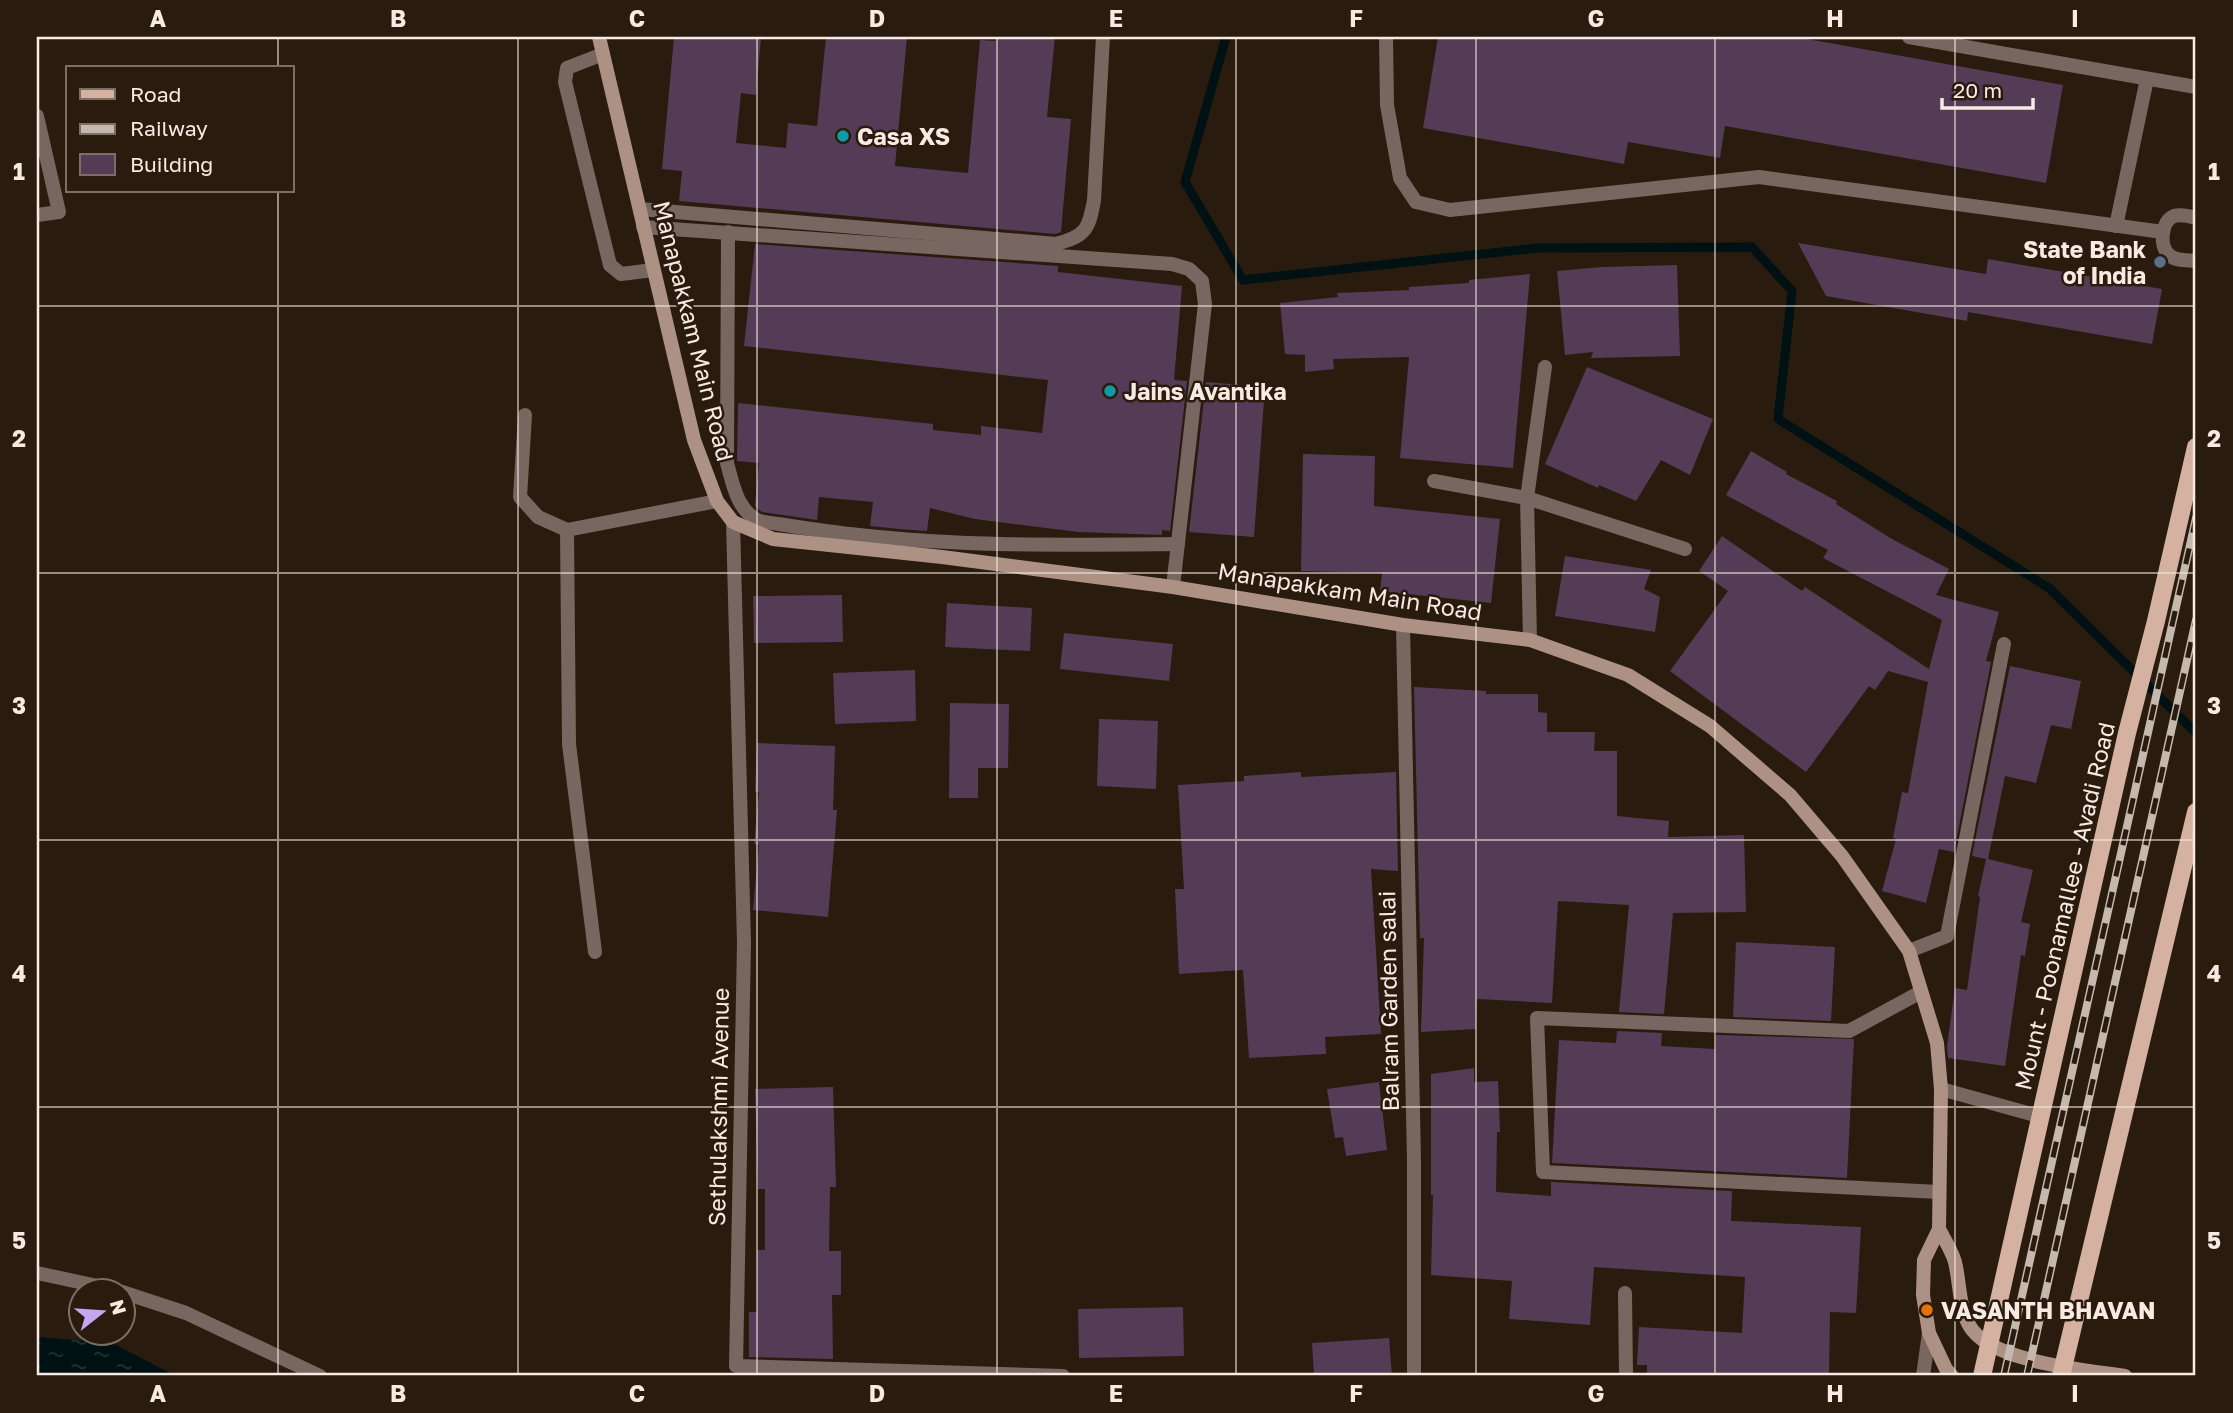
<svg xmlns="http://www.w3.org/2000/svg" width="2233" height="1413" font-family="'Golos Text',sans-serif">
<defs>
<pattern id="water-ripples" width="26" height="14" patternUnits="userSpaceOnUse" patternTransform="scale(1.75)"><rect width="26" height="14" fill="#001113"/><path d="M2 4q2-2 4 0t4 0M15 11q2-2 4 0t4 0" fill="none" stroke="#263435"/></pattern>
</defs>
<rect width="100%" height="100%" fill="#2a1b0f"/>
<!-- water -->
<path fill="url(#water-ripples)" d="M 37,1337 L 112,1343 L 176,1376 L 37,1376 Z"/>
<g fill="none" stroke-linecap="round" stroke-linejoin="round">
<!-- stream -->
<path stroke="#001113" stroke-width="9" d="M 1226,37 L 1185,182 L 1243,280 L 1537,248 L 1752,247 L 1792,291 L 1778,419 L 2049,588 L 2196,733"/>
</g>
<!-- building -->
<g fill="#543b56">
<path d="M 674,37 L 761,37 L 756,95 L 741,93 L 736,143 L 786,148 L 788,123 L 817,126 L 826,37 L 907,37 L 895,166 L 968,173 L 980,40 L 996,41 L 997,37 L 1055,37 L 1047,117 L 1071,119 L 1061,232 L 1055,234 L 679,201 L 682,171 L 662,169 Z"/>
<path d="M 1438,37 L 1796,37 L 2063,85 L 2046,183 L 1725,126 L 1720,158 L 1628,142 L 1624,164 L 1423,128 Z"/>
<path d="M 1798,243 L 1986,274 L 1988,259 L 2162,289 L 2152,344 L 1968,312 L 1967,321 L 1826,296 Z"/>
<path d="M 755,244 L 1058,266 L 1058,272 L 1182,286 L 1174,380 L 1187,381 L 1170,531 L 1162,530 L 1162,535 L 1079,532 L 975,519 L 930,508 L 927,531 L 899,529 L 870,526 L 873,502 L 819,497 L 817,520 L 762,512 L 758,509 L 755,506 L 759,463 L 737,461 L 738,403 L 933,424 L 933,430 L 981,435 L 981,426 L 1042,433 L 1048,380 L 744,346 Z"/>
<path d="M 1677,265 L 1680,356 L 1591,358 L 1593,352 L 1565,355 L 1557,271 L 1602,267 Z"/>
<path d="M 1530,274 L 1513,468 L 1400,458 L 1409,357 L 1333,359 L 1334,369 L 1305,372 L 1305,355 L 1285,354 L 1280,303 L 1338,297 L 1337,293 L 1409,290 L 1409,287 L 1469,283 L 1469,280 Z"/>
<path d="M 1587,367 L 1713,419 L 1690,475 L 1661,460 L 1636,501 L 1599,485 L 1598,488 L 1545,464 Z"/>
<path d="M 1206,382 L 1265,387 L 1254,537 L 1189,532 Z"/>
<path d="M 1751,451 L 1787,472 L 1786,474 L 1837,501 L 1836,504 L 1892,539 L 1949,569 L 1936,595 L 1999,612 L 1986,661 L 1991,662 L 1954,852 L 1939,849 L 1926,903 L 1882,891 L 1896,839 L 1893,838 L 1902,792 L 1908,793 L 1928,682 L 1888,671 L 1875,690 L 1869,686 L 1806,772 L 1670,671 L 1728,591 L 1699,571 L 1722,536 L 1802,591 L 1805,587 L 1929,669 L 1942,620 L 1823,558 L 1828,550 L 1726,495 Z"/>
<path d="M 1303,454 L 1375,456 L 1374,506 L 1500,519 L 1491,603 L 1380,591 L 1382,573 L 1301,571 Z"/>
<path d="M 1565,556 L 1651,570 L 1644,589 L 1660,597 L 1655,632 L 1555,616 Z"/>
<path d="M 842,595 L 843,642 L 754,643 L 753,596 Z"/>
<path d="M 947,603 L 1032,608 L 1030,651 L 945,647 Z"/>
<path d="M 1064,633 L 1173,644 L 1169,681 L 1060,669 Z"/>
<path d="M 2010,666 L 2081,681 L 2071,729 L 2051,725 L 2036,783 L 2005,776 L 1988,859 L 2033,870 L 2021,922 L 2030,924 L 2025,956 L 2021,955 L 2005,1066 L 1948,1058 L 1947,1046 L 1955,988 L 1967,990 L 1980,897 L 1978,896 L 1986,859 L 1972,856 Z"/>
<path d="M 915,670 L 916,721 L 835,724 L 833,673 Z"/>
<path d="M 1414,687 L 1486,691 L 1486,694 L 1538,694 L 1538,712 L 1547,713 L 1547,732 L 1595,732 L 1594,751 L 1617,751 L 1617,816 L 1669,821 L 1668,837 L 1744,835 L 1746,912 L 1673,913 L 1664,1014 L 1619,1012 L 1629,905 L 1558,901 L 1552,1003 L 1477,999 L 1476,1029 L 1421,1032 L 1424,938 L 1420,938 Z"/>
<path d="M 950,703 L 1009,704 L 1008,768 L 978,768 L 978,798 L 949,798 Z"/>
<path d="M 1099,719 L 1158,721 L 1156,789 L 1097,786 Z"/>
<path d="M 757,743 L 835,746 L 833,810 L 837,810 L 828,917 L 753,910 L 759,845 L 754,844 L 759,792 L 755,792 Z"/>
<path d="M 1301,772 L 1301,777 L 1396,772 L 1398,871 L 1371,869 L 1381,1034 L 1325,1037 L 1326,1054 L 1249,1058 L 1243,970 L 1179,974 L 1175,889 L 1184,889 L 1178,785 L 1244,781 L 1244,776 Z"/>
<path d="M 1736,942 L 1835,947 L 1831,1021 L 1733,1017 Z"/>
<path d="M 1617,1031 L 1662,1033 L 1661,1046 L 1715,1049 L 1716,1035 L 1854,1039 L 1847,1178 L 1552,1163 L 1559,1040 L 1616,1043 Z"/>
<path d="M 1474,1068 L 1474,1082 L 1498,1081 L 1500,1132 L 1497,1132 L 1496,1192 L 1551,1196 L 1551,1182 L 1732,1191 L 1731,1221 L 1861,1227 L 1856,1313 L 1830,1312 L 1829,1376 L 1647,1376 L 1647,1365 L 1637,1365 L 1639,1327 L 1742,1333 L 1745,1277 L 1594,1267 L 1590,1325 L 1509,1319 L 1512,1281 L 1431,1275 L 1433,1195 L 1431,1195 L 1431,1074 Z"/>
<path d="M 1379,1082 L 1387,1150 L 1346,1156 L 1343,1137 L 1335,1138 L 1327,1089 Z"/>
<path d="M 833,1087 L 836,1187 L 830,1187 L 829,1251 L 841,1251 L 841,1295 L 832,1295 L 833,1359 L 749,1357 L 749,1312 L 757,1312 L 757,1250 L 765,1250 L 765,1189 L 758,1189 L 755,1089 Z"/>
<path d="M 1183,1307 L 1184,1356 L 1079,1358 L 1078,1309 Z"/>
<path d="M 1389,1338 L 1392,1376 L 1314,1376 L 1312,1343 Z"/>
</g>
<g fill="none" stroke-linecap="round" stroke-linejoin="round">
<!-- lane -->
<g stroke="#786760" stroke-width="14">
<path d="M 1386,37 L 1387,105 L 1400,178 L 1416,202 L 1450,210 L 1759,177 L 2163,232"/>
<path d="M 1909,37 L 2196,87"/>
<path d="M 603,54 L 567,68 L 565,82 L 610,265 L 621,274 L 653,270"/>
<path d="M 2196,218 C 2189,216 2181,214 2174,216 C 2161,221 2159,246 2169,255 C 2175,261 2188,260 2196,261"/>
<path d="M 2116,226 L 2147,79"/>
<path d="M 525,415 L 520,497 L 538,517 L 567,530 L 717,501"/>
<path d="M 567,530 L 569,744 L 595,952"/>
<path d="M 1941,1089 L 2042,1117"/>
<path d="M 1923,1376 L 1929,1333"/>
</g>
<!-- street -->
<g stroke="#786760" stroke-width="14">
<path d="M 37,116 L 59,212 L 37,215"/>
<path d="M 640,209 L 1056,244 C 1086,236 1089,229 1094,200 L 1103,37"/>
<path d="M 643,227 L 1172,264 L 1189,269 L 1202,281 L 1205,304 L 1173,587"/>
<path d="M 728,232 L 727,463 C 733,485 737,510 759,521 C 792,526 826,532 859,535 C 964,547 1072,545 1178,544"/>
<path d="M 1434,481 L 1527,498 L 1685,549"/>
<path d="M 733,522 L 744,943 L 736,1366 L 1063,1376"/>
<path d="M 1403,625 L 1414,1161 L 1414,1376"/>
<path d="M 1530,640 L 1527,498 L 1545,367"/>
<path d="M 1909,951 L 1947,936 L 2004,644"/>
<path d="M 1921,992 L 1849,1031 L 1537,1018 L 1543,1172 L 1939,1192"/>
<path d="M 37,1273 L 116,1290"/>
<path d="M 122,1292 L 186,1313 L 320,1376"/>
<path d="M 1625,1293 L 1626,1376"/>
</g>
<!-- secondary -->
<g stroke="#ac9184" stroke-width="14">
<path d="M 599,37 L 694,440 L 717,501 L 733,522 L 773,539 L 942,557 L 1173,587 L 1403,625 L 1530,640 L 1628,675 L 1710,726 L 1790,795 L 1842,856 L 1909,951 L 1937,1043 L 1941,1089 L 1939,1229 L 1924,1260 L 1923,1295 L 1929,1333 L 1946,1369 L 1952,1376"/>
<path d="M 1939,1229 C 1944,1239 1952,1251 1955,1262 C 1960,1283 1959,1307 1969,1325 C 1989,1362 2086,1370 2125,1376"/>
</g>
<!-- primary -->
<g stroke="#d4b1a1" stroke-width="18">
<path d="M 1982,1376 L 2127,733 L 2156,621 L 2196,447"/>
<path d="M 2061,1376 L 2196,812"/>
</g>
<!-- rail casing -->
<g stroke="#c5b8af" stroke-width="8">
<g id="rail">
<path d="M 2004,1376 L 2196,518"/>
<path d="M 2027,1376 L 2196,620"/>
</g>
</g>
<!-- rail -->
<use href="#rail" stroke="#2a1b0f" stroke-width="5" stroke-dasharray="16" stroke-linecap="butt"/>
</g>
<!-- grid -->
<path fill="none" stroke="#f6eae2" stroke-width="2" stroke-opacity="0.55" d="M 278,37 L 278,68M 518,37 L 518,1376M 757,37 L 757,1376M 997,37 L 997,1376M 1236,37 L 1236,1376M 1476,37 L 1476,1376M 1715,37 L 1715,1376M 1955,37 L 1955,1376M 278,191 L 278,1376M 37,306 L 2196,306M 37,573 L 2196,573M 37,840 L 2196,840M 37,1107 L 2196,1107"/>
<!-- markers -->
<g fill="#0f9aa8" stroke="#2a1b0f" stroke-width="2.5">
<circle cx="843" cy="136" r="7"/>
<circle cx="1110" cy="391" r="7"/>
</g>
<circle fill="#5c6f8a" stroke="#2a1b0f" stroke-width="2.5" cx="2160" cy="262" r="7"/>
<circle fill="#e8710a" stroke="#2a1b0f" stroke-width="2.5" cx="1927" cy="1310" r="7"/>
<g text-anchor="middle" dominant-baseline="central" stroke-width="5" stroke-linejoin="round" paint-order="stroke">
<!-- poi labels -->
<g font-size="23" font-weight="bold" fill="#f6eae2" stroke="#2a1b0f" text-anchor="start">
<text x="857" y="136">Casa XS</text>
<text x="2146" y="249" text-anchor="end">State Bank<tspan x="2146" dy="26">of India</tspan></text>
<text x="1124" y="391">Jains Avantika</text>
<text x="1941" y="1310">VASANTH BHAVAN</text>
</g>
<!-- street labels -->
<g font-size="23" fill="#f6eae2" stroke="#2a1b0f">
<text transform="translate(694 331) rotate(76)">Manapakkam Main Road</text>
<text transform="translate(1350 591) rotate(9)">Manapakkam Main Road</text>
<text transform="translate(2064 906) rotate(-77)">Mount - Poonamallee - Avadi Road</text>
<text transform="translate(1388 1001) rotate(-91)">Balram Garden salai</text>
<text transform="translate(718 1107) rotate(-89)">Sethulakshmi Avenue</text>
</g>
</g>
<!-- border -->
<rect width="2233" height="1413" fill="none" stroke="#2a1b0f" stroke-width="77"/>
<!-- legend -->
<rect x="66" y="66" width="228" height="126" fill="#2a1b0f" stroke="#7c6e63" stroke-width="2"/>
<rect x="80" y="89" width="35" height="10" fill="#d4b1a1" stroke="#7c6e63" stroke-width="2"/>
<text x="130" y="102" font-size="21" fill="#f6eae2">Road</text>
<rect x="80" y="124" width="35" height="10" fill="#c5b8af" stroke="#7c6e63" stroke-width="2"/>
<text x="130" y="136" font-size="21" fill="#f6eae2">Railway</text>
<rect x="80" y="154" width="35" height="21" fill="#543b56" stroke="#7c6e63" stroke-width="2"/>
<text x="130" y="172" font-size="21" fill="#f6eae2">Building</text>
<!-- north arrow -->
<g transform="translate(102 1312) rotate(73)"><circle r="33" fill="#2a1b0f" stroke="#7c6e63" stroke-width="2"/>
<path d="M0-5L12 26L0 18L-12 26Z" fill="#c7a6f0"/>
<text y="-10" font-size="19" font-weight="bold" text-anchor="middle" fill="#f6eae2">N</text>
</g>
<!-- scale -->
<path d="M1942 98v10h91v-10" fill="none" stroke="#f6eae2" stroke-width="3.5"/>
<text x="1953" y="98" font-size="21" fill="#f6eae2" stroke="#2a1b0f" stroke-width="5" paint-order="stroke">20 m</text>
<rect x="38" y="38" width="2156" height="1336" fill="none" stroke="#f6eae2" stroke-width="2.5"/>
<g font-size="23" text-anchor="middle" font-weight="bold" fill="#f6eae2">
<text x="158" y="27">A</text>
<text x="398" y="27">B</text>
<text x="637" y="27">C</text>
<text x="877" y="27">D</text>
<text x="1116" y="27">E</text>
<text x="1356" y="27">F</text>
<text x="1596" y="27">G</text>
<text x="1835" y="27">H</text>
<text x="2075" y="27">I</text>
<text x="19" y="180">1</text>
<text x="2214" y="180">1</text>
<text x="19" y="447">2</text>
<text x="2214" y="447">2</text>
<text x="19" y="714">3</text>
<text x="2214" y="714">3</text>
<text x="19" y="982">4</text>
<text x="2214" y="982">4</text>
<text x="19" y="1249">5</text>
<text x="2214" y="1249">5</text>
<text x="158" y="1402">A</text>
<text x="398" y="1402">B</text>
<text x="637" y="1402">C</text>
<text x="877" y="1402">D</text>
<text x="1116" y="1402">E</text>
<text x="1356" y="1402">F</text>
<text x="1596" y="1402">G</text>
<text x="1835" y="1402">H</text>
<text x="2075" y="1402">I</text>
</g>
</svg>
